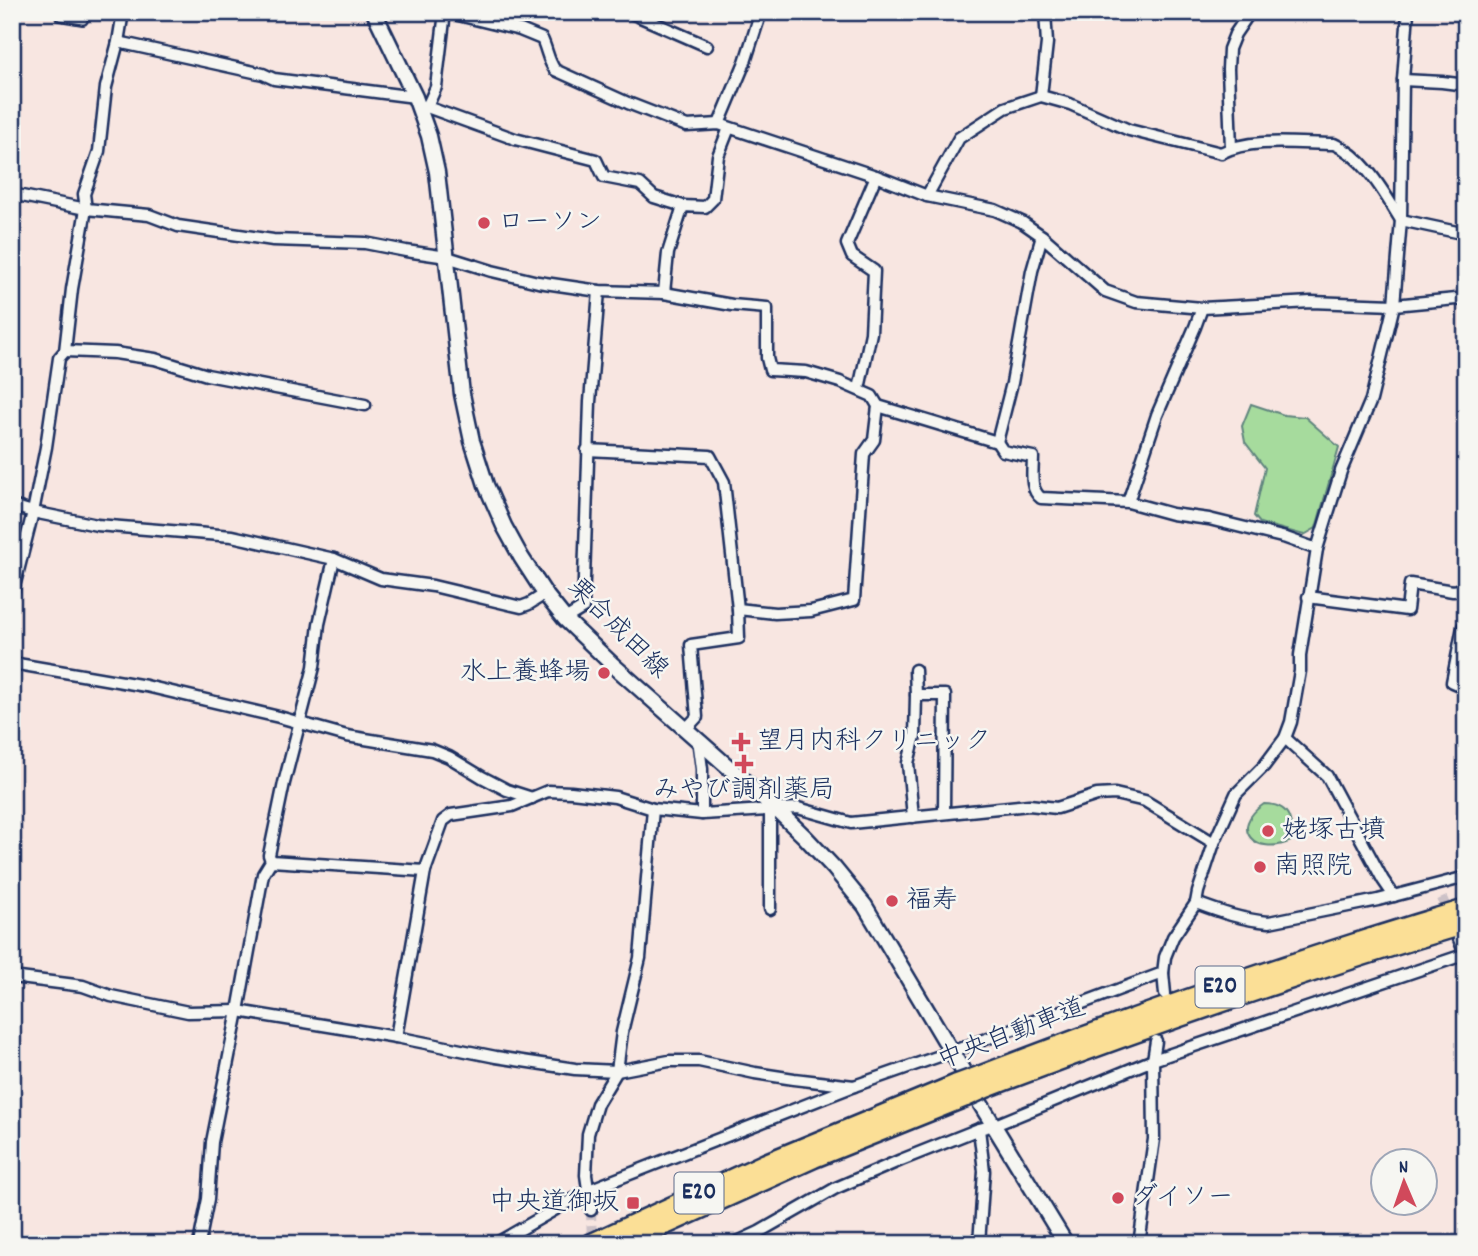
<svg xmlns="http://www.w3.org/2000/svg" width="1478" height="1256" font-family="Dekko,'Klee One',sans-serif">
<rect width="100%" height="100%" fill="#f8e6e1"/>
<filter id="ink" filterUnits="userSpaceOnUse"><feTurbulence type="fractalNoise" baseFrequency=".0143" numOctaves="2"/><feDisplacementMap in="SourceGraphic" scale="14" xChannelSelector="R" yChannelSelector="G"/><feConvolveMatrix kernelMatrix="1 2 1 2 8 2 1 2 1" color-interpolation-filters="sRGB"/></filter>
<g filter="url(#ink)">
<!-- green -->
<g fill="#a6db9d" stroke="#60857e" stroke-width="2">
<path d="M 1251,404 L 1284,415 L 1305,417 L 1339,447 L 1316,528 L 1304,535 L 1260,523 L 1254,516 L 1265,468 L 1245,442 L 1242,426 Z"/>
<path d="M 1264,804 C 1289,804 1293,819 1291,841 C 1255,857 1228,828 1264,804 Z"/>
</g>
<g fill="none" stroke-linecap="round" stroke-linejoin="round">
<!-- minor-tunnel -->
<g stroke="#ccc1c7" stroke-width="10" stroke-dasharray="10 5" stroke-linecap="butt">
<path d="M 1442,898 L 1450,916"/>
<path d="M 591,1210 L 592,1244"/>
</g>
<!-- pedestrian casing -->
<g stroke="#1b2f5e" stroke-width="12">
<path id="pedestrian" d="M 60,16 L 83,20"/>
</g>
<!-- minor casing -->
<g stroke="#1b2f5e" stroke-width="15">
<g id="minor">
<path d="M 445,12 L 436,87 L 427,107 L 515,139 L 596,160 L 604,177 L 640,184 L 654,197 L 683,206"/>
<path d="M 446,12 L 520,30 L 542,39 C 547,49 548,61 555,70 L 628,103 L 687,126 L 719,124 L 876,176 L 927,196 L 995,210 L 1022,222 L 1042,236 L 1105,291 L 1136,302 L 1202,308 L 1311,302 L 1394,305 L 1456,299 L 1466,301"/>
<path d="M 629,12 L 707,46"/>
<path d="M 118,42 L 263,74 L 274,79 L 415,97"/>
<path d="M 1403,80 L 1442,82 L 1466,85"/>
<path d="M 1041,96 L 1047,43 L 1045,12"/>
<path d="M 719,124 L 745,62 L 761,12"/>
<path d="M 1231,148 L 1228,69 L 1229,49 L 1235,34 L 1250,12"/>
<path d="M 12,194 L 86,209 L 149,215 L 178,226 L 273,240 L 365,243 L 406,251 L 447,257 L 492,271 L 538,282 L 599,291 L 664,293 L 732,305 L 767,308 L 767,358 L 770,370 L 806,372 L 840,382 L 872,396 L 878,406 L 874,440 L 864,454 L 854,600 L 811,611 L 775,613 L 738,609 L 724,482 L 710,456 L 587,450"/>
<path d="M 927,196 L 959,138 L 1005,108 L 1041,96 L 1070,104 L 1129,130 L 1221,153 C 1252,137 1299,144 1334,144 C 1365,157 1384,193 1401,220 L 1466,234"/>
<path d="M 664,293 L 668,253 L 683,206 L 705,207 L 713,199 L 718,156 L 729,128"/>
<path d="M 65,351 L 115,353 L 155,359 L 207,375 L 365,405"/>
<path d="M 859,389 L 871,333 L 874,271 L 852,256 L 847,244 L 876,176"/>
<path d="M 878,406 L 997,442 L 1003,451 L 1033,457 C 1033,471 1029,489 1041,498 L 1128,502 L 1172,514 L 1209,519 L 1286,538 L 1317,549"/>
<path d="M 997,442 L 1012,383 L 1032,271 L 1042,236"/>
<path d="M 1128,502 L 1157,415 L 1195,327 L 1202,308"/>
<path d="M 12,506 L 33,512 L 97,525 L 232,536 L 334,559 L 381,579 L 433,586 L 521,607 L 529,604 L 545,594"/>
<path d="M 12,595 L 33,512 L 46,447 L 59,358 L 65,351 L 72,289 L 86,209 L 84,194 L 99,151 L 106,87 L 118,42 L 123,12"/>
<path d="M 1308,597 L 1407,610 L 1410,584 L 1453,591 L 1466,589"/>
<path d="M 565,619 L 583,608 L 590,402 L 599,291"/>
<path d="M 1466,628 L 1463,627 L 1452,682 L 1466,688"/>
<path d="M 12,663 L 146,686 L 279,717 L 347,736 L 432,750 L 449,757 L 482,777 L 507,790 L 532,798"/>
<path d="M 915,670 L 916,695"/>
<path d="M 686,729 L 697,717 L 691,645 L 739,638 L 738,609"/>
<path d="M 1285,738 L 1327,776 L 1383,880 L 1394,896"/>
<path d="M 770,809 L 770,909"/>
<path d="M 702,814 L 798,808 L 851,823 L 1029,805 L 1057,808 L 1097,795 L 1115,794 L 1145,801 L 1214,843"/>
<path d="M 913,817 L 908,763 L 915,736 L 916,695 L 945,695 L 944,812"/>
<path d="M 271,861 L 425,871 L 443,821 L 451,815 L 512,806 L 548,791 L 571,792 L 615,797 L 653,809 L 702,814 L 702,769 L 698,739"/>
<path d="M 1196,903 C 1220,912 1243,920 1269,922 L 1378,900 L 1466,877"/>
<path d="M 1459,939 L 1465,954"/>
<path d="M 12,977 L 83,986 L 111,996 L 188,1012 L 238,1011 L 396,1037 L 496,1057 L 575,1069 L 617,1071 L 669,1061 L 699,1061 L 755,1073 L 794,1079 L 854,1086"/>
<path d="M 1165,994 L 1163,973 L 1165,957 L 1173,937 L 1196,903 L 1198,892 L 1214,843 L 1236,794 L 1264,766 L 1285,738 L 1291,722 L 1300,671 L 1300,655 L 1317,549 L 1341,471 L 1371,400 L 1394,305 L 1401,220 L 1403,80 L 1408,12"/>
<path d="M 396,1037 L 425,871"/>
<path d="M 591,1210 L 586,1175 L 588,1134 L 597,1104 L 617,1071 L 622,1032 L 640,958 L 653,809"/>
<path d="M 199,1244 L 208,1199 L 212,1142 L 238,1011 L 263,874 L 271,861 L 269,855 L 284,783 L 314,667 L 319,624 L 334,559"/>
<path d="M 495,1244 L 589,1190 L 854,1086 L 951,1052 L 1163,973"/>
<path d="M 733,1244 L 759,1232 L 836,1188 L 901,1160 L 979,1129 L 995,1125 L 1153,1060 L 1466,954"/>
<path d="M 979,1244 L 984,1171 L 979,1129"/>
<path d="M 1139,1244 L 1154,1139 L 1153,1060 L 1156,1041"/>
</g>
</g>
<!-- tertiary casing -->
<g stroke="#1b2f5e" stroke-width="18">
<path id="tertiary" d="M 1465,954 L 1466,954"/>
</g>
<!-- secondary casing -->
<g stroke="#1b2f5e" stroke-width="19">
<g id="secondary">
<path d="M 374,12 L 415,97 L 429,136 L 437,172 L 462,394 L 472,441 L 486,485 L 504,526 L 521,557 L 545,594 L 565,619 L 613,665 L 777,810 L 805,837 L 834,868 L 865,906 L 963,1071"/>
<path d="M 980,1103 L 1066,1244"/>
</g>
</g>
<!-- motorway casing -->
<g stroke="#1b2f5e" stroke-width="23">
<g id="motorway">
<path d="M 979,1076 C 1139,1014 1301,958 1466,909"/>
<path d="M 986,1088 C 1144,1028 1304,972 1466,924"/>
<path d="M 590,1244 L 766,1163 L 957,1084"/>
<path d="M 623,1244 L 814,1158 L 966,1097"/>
</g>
</g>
<!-- pedestrian -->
<use href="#pedestrian" stroke="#f6f6f2" stroke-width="7"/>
<!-- minor -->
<use href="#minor" stroke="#f6f6f2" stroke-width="10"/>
<!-- tertiary -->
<use href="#tertiary" stroke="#f6f6f2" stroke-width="12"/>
<!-- secondary -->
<use href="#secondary" stroke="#f6f6f2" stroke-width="14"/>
<!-- motorway -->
<use href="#motorway" stroke="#fbdf96" stroke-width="18"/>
<!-- motorway-bridge casing -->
<g stroke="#1b2f5e" stroke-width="23" stroke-linecap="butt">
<g id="motorway-bridge">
<path d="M 957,1084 L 979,1076"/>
<path d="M 966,1097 L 986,1088"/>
</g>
</g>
<!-- motorway-bridge -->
<use href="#motorway-bridge" stroke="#fbdf96" stroke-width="18"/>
</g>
</g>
<!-- markers -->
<g fill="#d1495b" stroke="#f6f6f2" stroke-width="2.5">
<circle cx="484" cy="223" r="7"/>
<circle cx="604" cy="673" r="7"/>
<path d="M737.5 731.5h7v7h7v7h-7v7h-7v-7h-7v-7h7z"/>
<path d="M740.5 753.5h7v7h7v7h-7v7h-7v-7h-7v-7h7z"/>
<circle cx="1268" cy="831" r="7"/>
<circle cx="1260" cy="867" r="7"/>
<circle cx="892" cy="901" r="7"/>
<circle cx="1118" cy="1198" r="7"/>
<rect x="626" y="1196" width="14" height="14" rx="3.5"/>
</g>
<g text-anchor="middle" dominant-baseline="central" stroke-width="5" stroke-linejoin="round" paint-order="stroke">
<!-- shield labels -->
<g fill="#f6f6f2" stroke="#5d6b8a" stroke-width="2">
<rect x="1195.5" y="966.5" width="49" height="41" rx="5"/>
<rect x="674.5" y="1172.5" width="49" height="41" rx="5"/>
</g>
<g font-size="24" font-weight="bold" fill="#1b2f5e">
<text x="1220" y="987">E20</text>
<text x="699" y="1193">E20</text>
</g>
<!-- poi labels -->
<g font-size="26" fill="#1b2f5e" stroke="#f6f6f2" text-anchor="start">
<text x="498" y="223">ローソン</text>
<text x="590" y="673" text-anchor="end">水上養蜂場</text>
<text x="757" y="742">望月内科クリニック</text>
<text x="744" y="791" text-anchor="middle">みやび調剤薬局</text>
<text x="1282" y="831">姥塚古墳</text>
<text x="1274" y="867">南照院</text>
<text x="906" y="901">福寿</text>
<text x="1132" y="1198">ダイソー</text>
<text x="619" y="1203" text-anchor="end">中央道御坂</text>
</g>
<!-- street labels -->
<g font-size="26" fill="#1b2f5e" stroke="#f6f6f2">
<text transform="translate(617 629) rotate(45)">栗合成田線</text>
<text transform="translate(1012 1035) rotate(-21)">中央自動車道</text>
</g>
</g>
<!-- margin -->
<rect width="1478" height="1256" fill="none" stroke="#f6f6f2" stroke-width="42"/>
<rect x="21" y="21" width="1436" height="1214" fill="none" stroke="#1b2f5e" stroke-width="2.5" filter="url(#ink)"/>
<!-- north arrow -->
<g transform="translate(1404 1182) rotate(358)"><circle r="33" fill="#f6f6f2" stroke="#9ea6b7" stroke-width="2"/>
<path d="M0-5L12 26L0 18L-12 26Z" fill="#d1495b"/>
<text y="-10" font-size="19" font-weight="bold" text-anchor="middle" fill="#1b2f5e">N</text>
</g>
</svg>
